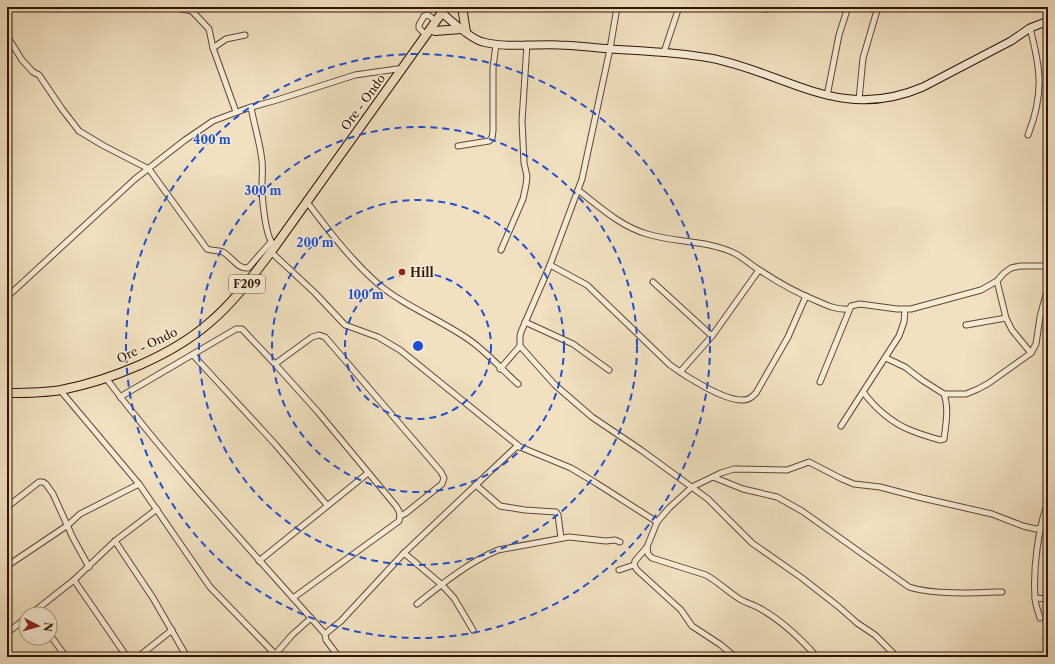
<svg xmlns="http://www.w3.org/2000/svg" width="1055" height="664" font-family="'Libre Caslon Text',serif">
<rect width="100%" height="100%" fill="#f1e1c0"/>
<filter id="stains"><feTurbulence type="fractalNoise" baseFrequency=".005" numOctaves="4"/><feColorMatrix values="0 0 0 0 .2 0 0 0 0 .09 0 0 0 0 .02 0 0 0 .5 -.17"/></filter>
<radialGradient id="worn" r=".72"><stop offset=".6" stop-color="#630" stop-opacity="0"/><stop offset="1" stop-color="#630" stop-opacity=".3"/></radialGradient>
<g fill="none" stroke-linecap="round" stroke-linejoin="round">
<!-- street casing -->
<g stroke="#604734" stroke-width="7">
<g id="street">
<path d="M 172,7 L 192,11 L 195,7"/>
<path d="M 433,7 L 442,13"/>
<path d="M 617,7 L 610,49 L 582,179 L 550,265 L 521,332 L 520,336 L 520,346 L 555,385 L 592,417 L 641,450 L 708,499 L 752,543 L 802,578 L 839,607 L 857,623 L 875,635 L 897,657"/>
<path d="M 762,7 L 766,9"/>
<path d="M 274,8 L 277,7"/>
<path d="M 192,11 L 209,29 L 213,48 L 236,112"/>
<path d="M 426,35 L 419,28 L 419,25 L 424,16 L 428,15 L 436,21"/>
<path d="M 9,39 L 22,60 L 33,72 L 39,75 L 62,109 L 79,131 L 104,146 L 149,169 L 207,249 C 212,251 218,250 223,252 C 232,257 237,269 248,268 L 271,242"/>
<path d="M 213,48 L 226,39 L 245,35"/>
<path d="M 664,52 L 679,7"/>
<path d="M 827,96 L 839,35 L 848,7"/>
<path d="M 859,100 L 863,58 L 878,7"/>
<path d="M 251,107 C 254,125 260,142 262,161 C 263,169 262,177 262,185 C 262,198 265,235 273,244"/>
<path d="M 1028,135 C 1044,94 1041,70 1030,28"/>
<path d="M 458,146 L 489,141 L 492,138 L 493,131 L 493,68 L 496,44"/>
<path d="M 578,190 C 600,207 620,226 647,234 C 676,243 709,240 736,254 C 745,259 752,266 761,271 C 779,283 797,293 817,301 C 828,306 837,310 849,309"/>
<path d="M 307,202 C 329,231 350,259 377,283 C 404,306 439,319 468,339 C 485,350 502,370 518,384"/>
<path d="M 501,250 L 523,199 L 526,185 L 527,176 L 524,163 L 522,121 L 527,44"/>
<path d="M 271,252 L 315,293 L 345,325 L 378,337 L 400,350 L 520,447"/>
<path d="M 550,265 L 587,285 L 670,365 C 685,376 724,401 743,400 C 749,400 752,397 756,393 L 788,337 L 806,296"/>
<path d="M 997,281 L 1006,318 L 1012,330 L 1031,353"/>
<path d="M 653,282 L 712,336"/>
<path d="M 7,297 L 135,179 L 185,140 L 213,121 L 248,108 L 277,100 L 355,75 L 397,69 L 402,69"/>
<path d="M 525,322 L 573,344 L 609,370"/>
<path d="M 966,325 L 1006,318"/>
<path d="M 193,355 L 275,444 L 327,505"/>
<path d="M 886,358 L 905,367 L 922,380 L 944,394 L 966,394 L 978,389 L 989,383 L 1031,353 L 1036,344 L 1040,317 L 1048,287"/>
<path d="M 275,364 L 312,337 L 319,335 L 325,337 L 441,472 L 444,478 L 442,484 L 406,513 L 400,516"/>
<path d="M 500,369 L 520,346"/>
<path d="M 680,372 L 712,336 L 759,270"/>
<path d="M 106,378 C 174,468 251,550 325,634"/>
<path d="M 820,382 L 851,306 L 860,304 L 897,309 L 911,309 L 981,290 L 997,281 L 1004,273 L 1011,268 L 1020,266 L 1048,266"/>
<path d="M 60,390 L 139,484 L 210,587 L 275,654"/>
<path d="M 864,393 C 875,408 892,423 910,430 C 919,434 930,437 940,440 L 944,439 C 946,424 949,408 944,394"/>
<path d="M 120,397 L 236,329 L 242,329 L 275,364 L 318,412 L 396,506 L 399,511 L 400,516 L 399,521 L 293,598"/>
<path d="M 841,426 L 899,336 L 904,322 L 905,310"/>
<path d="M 713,477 L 743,489 L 777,497 L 802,511 L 909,587 C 933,595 976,593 1002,592"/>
<path d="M 476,485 L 500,506 L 525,510 L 556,512 L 558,515 L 561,538"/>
<path d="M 7,507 L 39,482 L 43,482 L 46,484 L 53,494 L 73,538 L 89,567"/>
<path d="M 115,541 L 153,598 L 187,657"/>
<path d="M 647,547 L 648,554 L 652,558 L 706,575 C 717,581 727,591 738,598 C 745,603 753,604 761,609 C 782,621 801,639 817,657"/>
<path d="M 404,553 L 441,584 L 454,598 L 473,630"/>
<path d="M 259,561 L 368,473"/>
<path d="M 7,566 L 68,525 L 80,514 L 139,484"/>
<path d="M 619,570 L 634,565"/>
<path d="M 74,580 L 127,657"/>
<path d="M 1035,598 L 1048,599"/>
<path d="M 417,604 C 442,584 469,562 498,550 L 569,537 L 606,541 L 615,540 L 620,542"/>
<path d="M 31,614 L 74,580 L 115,541 L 157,509"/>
<path d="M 1040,618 C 1038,611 1035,604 1035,597 C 1033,569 1038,529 1048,502"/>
<path d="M 7,633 L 26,618"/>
<path d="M 50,635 L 66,657"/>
<path d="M 138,657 L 172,630"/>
<path d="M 273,657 L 292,635 L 311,618"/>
<path d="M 339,657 L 326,640 L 325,634 L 341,621 L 404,553 L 516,447 L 520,447 L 571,468 L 596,483 L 657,522"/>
<path d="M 735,657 L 721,645 L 692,626 L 681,610 L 637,570 L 634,565 L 635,561 L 647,547 L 657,522 L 669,508 L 692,487 L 721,473 L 734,469 L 787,470 L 809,462 L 842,479 L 854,484 L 880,487 L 922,498 L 992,514 L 1023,526 L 1036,529 L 1041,528"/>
</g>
</g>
<!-- secondary casing -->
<g stroke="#301405" stroke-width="9">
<path id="secondary" d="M 442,13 C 451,21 472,40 483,42 C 506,48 536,44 559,45 C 576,45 593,48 611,49 C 644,51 677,52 710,58 C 788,73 839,123 923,87 L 1011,41 L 1030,28 L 1048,21"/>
</g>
<!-- primary casing -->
<g stroke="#301405" stroke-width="10">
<g id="primary">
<path d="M 462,7 L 466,32"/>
<path d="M 435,31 L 461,29"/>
<path d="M 7,393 C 25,393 44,393 61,390 C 111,380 171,356 209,323 C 233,303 252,277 271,252 L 446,7"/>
</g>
</g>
<!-- street -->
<use href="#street" stroke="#f6ecd6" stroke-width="5"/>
<!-- secondary -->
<use href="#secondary" stroke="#f6ecd6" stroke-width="7"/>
<!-- primary -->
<use href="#primary" stroke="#f1e1c0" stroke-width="8"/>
</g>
<!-- distance rings -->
<g fill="none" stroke="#1d4ed8" stroke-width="2" stroke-dasharray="7 5">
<circle cx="418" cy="346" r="73"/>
<circle cx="418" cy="346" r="146"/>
<circle cx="418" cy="346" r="219"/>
<circle cx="418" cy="346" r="292"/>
</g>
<!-- markers -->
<circle fill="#8f2418" stroke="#f6ecd6" stroke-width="1.5" cx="402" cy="272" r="4"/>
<g text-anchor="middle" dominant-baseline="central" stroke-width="3" stroke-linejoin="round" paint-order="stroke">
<!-- shield labels -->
<rect fill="#f6ecd6" stroke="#6b5544" stroke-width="1" x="229" y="275" width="36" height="18" rx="3"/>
<g font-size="11" font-weight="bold" fill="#301405">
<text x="247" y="284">F209</text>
</g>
<!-- street labels -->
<g font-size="12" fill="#301405" stroke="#f6ecd6">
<text transform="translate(363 102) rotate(-54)">Ore - Ondo</text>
<text transform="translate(147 345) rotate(-26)">Ore - Ondo</text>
</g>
<!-- poi labels -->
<g font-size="12" font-weight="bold" fill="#301405" stroke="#f6ecd6" text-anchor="start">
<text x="410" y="272">Hill</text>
</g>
</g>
<circle cx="418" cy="346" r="6" fill="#1d4ed8" stroke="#f6ecd6" stroke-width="2"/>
<g font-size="12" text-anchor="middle" font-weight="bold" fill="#1d4ed8" stroke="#f6ecd6" stroke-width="3" stroke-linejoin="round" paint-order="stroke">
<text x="212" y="144">400 m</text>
<text x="263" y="195">300 m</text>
<text x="315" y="247">200 m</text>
<text x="366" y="299">100 m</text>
</g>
<!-- margin -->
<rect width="1055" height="664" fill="none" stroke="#f1e1c0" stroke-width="24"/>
<rect x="8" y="8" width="1039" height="648" fill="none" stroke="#301405" stroke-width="2"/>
<rect x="12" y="12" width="1031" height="640" fill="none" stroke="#301405"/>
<!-- north arrow -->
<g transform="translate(38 626) rotate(96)"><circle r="19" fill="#f6ecd6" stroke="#a79682"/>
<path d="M0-3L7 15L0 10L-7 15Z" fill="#8f2418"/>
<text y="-6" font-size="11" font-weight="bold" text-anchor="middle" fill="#301405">N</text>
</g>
<rect width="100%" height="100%" filter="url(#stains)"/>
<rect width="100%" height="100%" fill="url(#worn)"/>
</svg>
